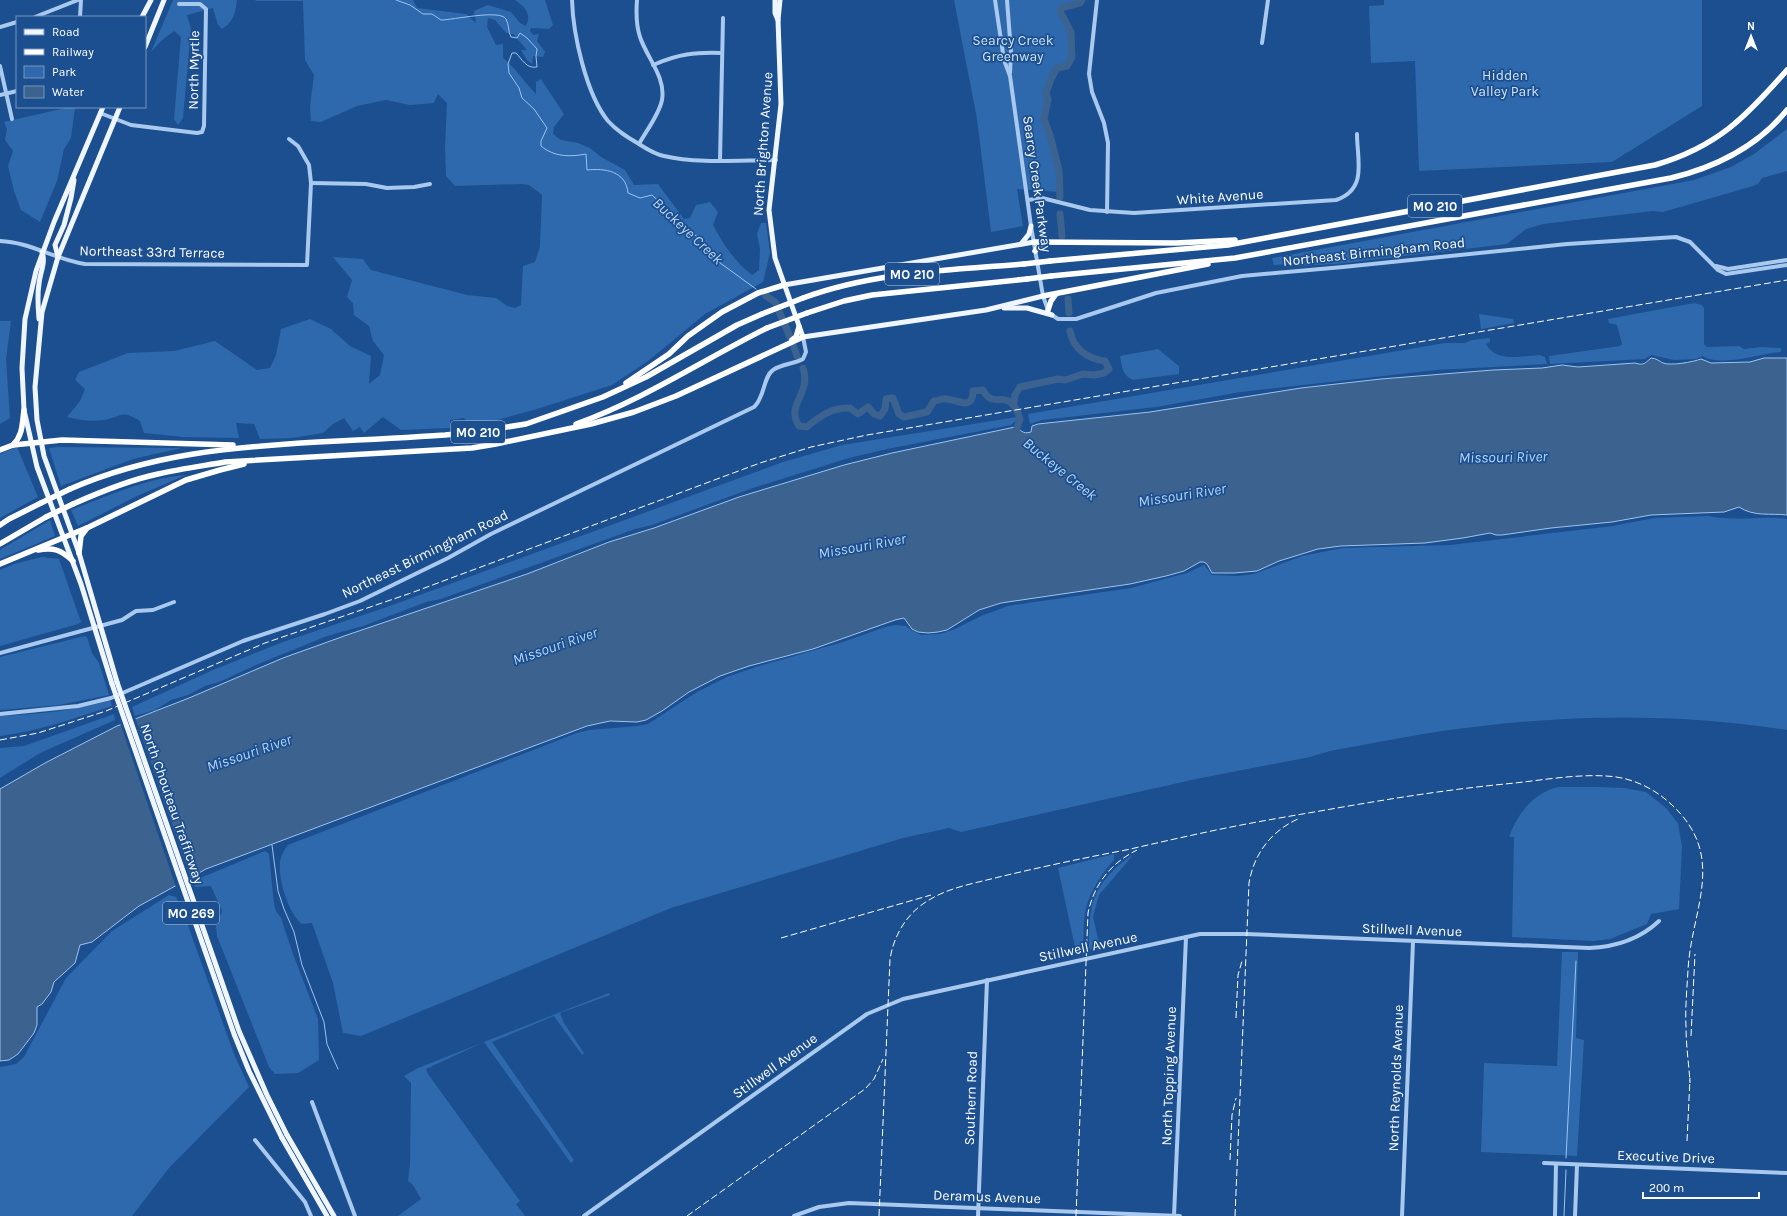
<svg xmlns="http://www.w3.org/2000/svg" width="1787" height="1216" font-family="Karla,sans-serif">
<rect width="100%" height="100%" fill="#1b4f8f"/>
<!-- green -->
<g fill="#2e69ad">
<path d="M 173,0 L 237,0 C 235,14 234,21 222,29 L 218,25 L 213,8 L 187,15 L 191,29 L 183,118 L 178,125 L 174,119 L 181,37 L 174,31 L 162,40 L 151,52 Z"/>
<path d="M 256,0 L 413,0 L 417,8 L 466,14 L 476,23 L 474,11 L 488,5 L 511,12 L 520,23 L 526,26 C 532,14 525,7 515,0 L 545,0 L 553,25 L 549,29 L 531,28 L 530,31 L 533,35 L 539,34 L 537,41 L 545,52 L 543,57 L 533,56 L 532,64 L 527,60 L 521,50 L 527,50 L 513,34 L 506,33 L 495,20 L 488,18 L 487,27 L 496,45 L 503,44 L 503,58 C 516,68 524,82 536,94 L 536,82 L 541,79 L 564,114 L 554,127 L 553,134 L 561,140 L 578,143 L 590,148 L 601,157 L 625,170 L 634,185 L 658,184 L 684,219 L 690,218 L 696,205 L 710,202 L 718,212 L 713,225 C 723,244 735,262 752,275 L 759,270 L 760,249 L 757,234 L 761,223 L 766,223 L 770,253 L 763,282 L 705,314 L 648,361 L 612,385 L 537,409 L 472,427 L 464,418 L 450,420 L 450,428 L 401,430 L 383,417 L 364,433 L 360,427 L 353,431 L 344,418 L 333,424 L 323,433 L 292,438 L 260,439 L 254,424 L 236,423 L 239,438 L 183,437 L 144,433 L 140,421 C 120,409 123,417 104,420 C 91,422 80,420 67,417 L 80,401 L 85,389 L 75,380 L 79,372 L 128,353 L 174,351 L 215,341 L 257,370 L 270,368 L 276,355 L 281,329 L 310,319 L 331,329 L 350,346 L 371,356 L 369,384 L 380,375 L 384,355 L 373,341 L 369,326 L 354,315 L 353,303 L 347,297 L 352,280 L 333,257 L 363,259 L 371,270 L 467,295 L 496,298 L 507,306 L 515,308 L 521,305 L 523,266 L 535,262 L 540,246 L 542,195 L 529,185 L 521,184 L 455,186 L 446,176 L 445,148 L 447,103 L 438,94 L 434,103 L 410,105 L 386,100 L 357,106 L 321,122 L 311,121 L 310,106 L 314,75 L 305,60 L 303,1 L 255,1 Z"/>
<path d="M 954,0 L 1082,0 L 1080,3 L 1063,8 L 1060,11 L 1071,32 L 1072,57 L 1067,66 L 1057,68 L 1051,79 L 1046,93 L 1048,99 L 1044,119 L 1050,135 L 1059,170 L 1060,192 L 1017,189 L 1023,226 L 991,232 L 977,119 Z"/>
<path d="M 1384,0 L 1702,0 L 1702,106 L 1612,162 L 1419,171 L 1415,61 L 1371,63 L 1369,6 L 1384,5 Z"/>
<path d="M 70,107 L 75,107 L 71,138 L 64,149 L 57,181 L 40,222 L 21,210 L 14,191 L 8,166 L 13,151 L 5,140 L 7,129 L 4,122 Z"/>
<path d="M 1787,129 L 1787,171 L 1762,178 L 1758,184 L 1753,186 L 1663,212 L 1653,211 L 1543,224 L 1526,229 L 1507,244 L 1336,264 L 1298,266 L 1292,264 L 1274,265 L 1272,258 L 1694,180 L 1731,167 L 1754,154 Z"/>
<path d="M 1694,303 L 1702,305 L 1704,308 L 1704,344 L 1707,347 L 1739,346 L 1744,349 L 1761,347 L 1781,348 L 1781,352 C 1760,353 1721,368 1703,356 L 1696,359 L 1674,360 L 1651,355 L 1645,359 L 1550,364 L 1549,356 L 1620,346 L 1622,344 L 1617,325 L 1609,323 L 1608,319 Z"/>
<path d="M 1479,314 L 1513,319 L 1514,323 L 1481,329 Z"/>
<path d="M 0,321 L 11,321 L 6,359 L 10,418 L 0,424 Z"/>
<path d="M 1490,338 L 1490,342 L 1486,344 C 1496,363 1522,356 1540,355 L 1545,357 L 1547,364 L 1436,370 L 1241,392 L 1156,407 L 1042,420 L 1030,424 L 1028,414 L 1445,343 L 1465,343 L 1472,340 Z"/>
<path d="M 1158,349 L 1179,366 L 1179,374 L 1133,380 C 1122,375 1122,367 1120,356 Z"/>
<path d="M 1017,417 L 1017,420 L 1011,425 L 887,449 L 849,458 L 750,489 L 652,525 L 635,529 L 441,599 L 426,602 L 363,626 L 327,636 L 256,665 L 219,682 L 205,686 L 188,695 L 171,700 L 155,710 L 135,716 L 132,707 L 213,670 L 283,642 L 387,607 L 783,462 L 842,445 Z"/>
<path d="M 17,447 L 38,497 L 0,518 L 0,454 Z"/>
<path d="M 57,447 L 182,448 L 133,459 L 61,486 L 49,448 Z"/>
<path d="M 186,475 L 137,496 L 78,526 L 71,510 C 108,496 146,478 186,475 Z"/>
<path d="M 1709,516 C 1735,522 1761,515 1787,519 L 1787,730 C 1686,714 1584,714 1482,726 C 1431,731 1381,742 1330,751 L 1310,757 L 1196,779 L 961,832 L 949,828 L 903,838 L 671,908 L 361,1036 L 343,1033 L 333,983 L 312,923 L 302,924 C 288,913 278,879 280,862 C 281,855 284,850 288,845 L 577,733 L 589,730 L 637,726 L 648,724 L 697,692 L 727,677 L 756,667 L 843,642 L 885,627 L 896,625 L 906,626 L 911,630 L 921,635 L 940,634 L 955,629 L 981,616 L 1008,606 L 1131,588 L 1187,573 L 1204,565 L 1212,575 L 1238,576 L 1254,574 L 1302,556 L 1342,548 L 1450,545 L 1613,526 L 1654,518 Z"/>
<path d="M 50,520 L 55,536 L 0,559 L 0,550 Z"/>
<path d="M 42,557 L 59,559 L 81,622 L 78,624 L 0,646 L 0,570 L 14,564 Z"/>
<path d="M 85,636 L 87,637 L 92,653 L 99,663 L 109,695 L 59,705 L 0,710 L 0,657 Z"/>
<path d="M 110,700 L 112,706 C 75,718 39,731 0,736 L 0,716 C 38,714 74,711 110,700 Z"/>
<path d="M 114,714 L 115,720 L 40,753 L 0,778 L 0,748 L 24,746 Z"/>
<path d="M 1558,787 L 1599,787 L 1624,788 L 1646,792 L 1666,808 L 1678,823 L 1682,847 L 1679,909 L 1651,914 L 1647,924 L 1610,939 L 1594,941 L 1512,937 L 1514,837 L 1509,837 C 1517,814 1533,793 1558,787 Z"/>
<path d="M 265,851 L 269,854 L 274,904 L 276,911 L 281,918 L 293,954 L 318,1019 L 319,1060 L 298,1073 L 275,1074 L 269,1067 L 217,936 L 216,926 L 222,911 L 211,886 L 195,887 L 193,881 Z"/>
<path d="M 1114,854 L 1114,860 C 1102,873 1091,890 1086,908 C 1083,921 1084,936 1083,949 L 1076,952 L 1058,868 Z"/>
<path d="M 1133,855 L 1099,895 L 1093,917 L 1100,947 L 1090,950 L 1089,946 C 1089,935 1089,923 1091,911 C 1094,888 1113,867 1133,855 Z"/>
<path d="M 169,895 L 176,897 L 181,906 L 234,1054 L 249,1087 L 169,1168 L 132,1216 L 0,1216 L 0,1067 L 16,1064 L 24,1057 L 66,978 L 112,931 Z"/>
<path d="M 1562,952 L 1578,952 L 1576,1038 L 1584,1040 L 1577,1156 L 1481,1152 L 1484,1063 L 1557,1066 Z"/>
<path d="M 609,993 L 610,995 L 560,1013 L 564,1023 L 584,1053 L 582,1055 L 554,1016 L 492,1042 L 574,1160 L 571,1163 L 484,1042 L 426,1069 L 428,1074 L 520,1201 L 516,1204 L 525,1216 L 398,1216 L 421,1199 L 413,1185 L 408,1181 L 410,1164 L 411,1083 L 404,1076 L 418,1068 Z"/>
</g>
<!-- water -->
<path fill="#3c6290" stroke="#9cc4f0" d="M 1651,358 C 1656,358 1659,361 1663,363 C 1671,366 1693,362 1701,359 L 1711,363 L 1750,362 L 1764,358 L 1787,358 L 1787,515 C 1770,513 1754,517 1739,507 L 1724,512 L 1651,515 L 1612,522 L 1551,528 L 1502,535 L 1496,535 L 1490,533 L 1463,538 L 1425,543 L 1341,546 L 1318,549 L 1279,561 L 1257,571 L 1234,573 L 1212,573 L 1207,564 L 1204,562 L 1200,562 L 1184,571 L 1166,576 L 1130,584 L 1001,603 L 979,610 L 947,630 L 938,632 L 928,633 L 918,632 L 912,629 L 904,618 L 895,620 L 813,649 L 749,666 L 720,676 L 689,692 L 662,711 L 646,720 L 637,722 L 610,721 L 587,726 L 206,869 L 139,906 L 92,942 L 80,945 L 75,963 L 54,982 L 51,992 L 42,1004 L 37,1007 L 37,1025 L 34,1033 L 18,1054 L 9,1060 L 0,1061 L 0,789 L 45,763 L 117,726 L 189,698 L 283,658 L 347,635 L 527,574 L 609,542 L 654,528 L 739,497 L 844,465 L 892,453 L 1015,427 C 1021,429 1022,435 1031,432 L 1032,426 L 1038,424 L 1150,412 L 1301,388 L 1381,379 L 1493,370 L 1542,368 L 1562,365 L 1578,367 L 1635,363 C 1644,366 1645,363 1651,358 Z"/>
<!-- pier -->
<path fill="#1b4f8f" d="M 135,717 L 191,879 L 176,887 L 120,723 Z"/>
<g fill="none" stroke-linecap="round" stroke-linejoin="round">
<!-- stream -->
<g stroke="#9cc4f0" stroke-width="1">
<path d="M 396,0 L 410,5 L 423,14 L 432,14 L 441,20 C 453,20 500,9 506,19 C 509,24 508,32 511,37 L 517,38 L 520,33 L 527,38 L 537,49 L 536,56 L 537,67 C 526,69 522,59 516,53 L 512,53 L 508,64 L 509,73 L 519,88 L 522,98 L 534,109 L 547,128 L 541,141 L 541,146 C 554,157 570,157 586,154 L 587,170 C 605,168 626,171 628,193 L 640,198 L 652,195 L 673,215 L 679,223 L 703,241 L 710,248 L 716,260 L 756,289"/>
<path d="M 272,845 L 278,891 L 284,909 L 294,932 L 302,965 L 324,1022 L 327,1044 L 338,1069"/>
<path d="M 1566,1158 L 1576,961"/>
<path d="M 1564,1216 L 1566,1170"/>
</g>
<!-- river -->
<g stroke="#3c6290" stroke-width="7">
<path d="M 1060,197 L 1059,170 L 1050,135 L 1044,119 L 1048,99 L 1046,93 L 1051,79 L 1057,68 L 1067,66 L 1072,57 L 1071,32 L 1060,11 L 1062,8 L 1080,3 L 1082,0"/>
<path d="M 1060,214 L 1062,236"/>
<path d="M 766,296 L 775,302 L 790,337"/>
<path d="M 1068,299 L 1069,313"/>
<path d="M 794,347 L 797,356"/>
<path d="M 803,368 C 812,394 785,404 799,426 L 807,427 C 819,416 833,407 850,408 L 858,414 L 868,407 L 874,414 L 880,416 L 885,409 L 886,399 L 893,398 L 899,414 L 904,417 L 927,412 L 934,401 C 937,401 943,398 946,399 C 956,399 973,412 973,391 L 983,390 C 994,412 1009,384 1020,419 L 1016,431 L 1018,435"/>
<path d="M 1014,403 L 1015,395 L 1020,387 L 1058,379 L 1065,380 L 1083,374 L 1094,375 L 1104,373 L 1109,369 L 1105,361 C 1088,359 1073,349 1070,331"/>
</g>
<!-- minor -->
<g stroke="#a9c9ee" stroke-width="4">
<path d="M 572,0 C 573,34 586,94 608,121 C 617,131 627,137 639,144 C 647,149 654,154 664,156 C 697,164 741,160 776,160"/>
<path d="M 637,0 C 636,13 636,25 640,37 C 647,58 666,77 662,100 C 659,115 646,131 639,144"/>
<path d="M 995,0 L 1004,60 L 1010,76 L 1031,226 L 1043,296 L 1049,313 L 1058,319 L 1076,319 L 1156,293 L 1242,276 L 1343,267 L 1567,244 L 1676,237 L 1690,242 L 1718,270 L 1726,274 L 1787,265"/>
<path d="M 1007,0 L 1011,52 L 1010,73"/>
<path d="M 1097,0 L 1089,74 L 1092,92 L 1104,123 L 1108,143 L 1107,212"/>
<path d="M 35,17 L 78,0"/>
<path d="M 80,17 L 81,0"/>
<path d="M 0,27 L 17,22"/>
<path d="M 1262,43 L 1268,0"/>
<path d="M 653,65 C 678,54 695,52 722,53"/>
<path d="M 0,66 L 12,119"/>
<path d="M 0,95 L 17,91"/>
<path d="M 100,113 L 131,125 L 197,133 L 202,132 L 204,126 L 206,9 L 200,4 L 179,4"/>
<path d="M 720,160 L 723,18"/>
<path d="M 311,183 L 366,184 L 387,188 L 414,187 L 430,184"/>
<path d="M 1028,200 L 1042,198 L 1090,210 L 1134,213 L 1336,200 C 1368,189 1357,160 1357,134"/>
<path d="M 0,241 C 30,242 56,260 85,264 L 307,265 L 311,183 L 309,165 L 298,146 L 289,139"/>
<path d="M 1716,266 L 1728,269 L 1787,260"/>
<path d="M 0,653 L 122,620 L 136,611 L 153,610 L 174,602"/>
<path d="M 0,714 L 78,706 L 111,698 L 243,641 L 325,614 L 360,601 L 448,558 L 491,534 L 754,407 C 765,397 763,377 773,370 C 781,364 794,364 803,359 L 806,352 L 803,337"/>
<path d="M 312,1102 L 355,1216"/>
<path d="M 255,1140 L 305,1202 L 311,1216"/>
<path d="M 1544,1163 L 1787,1173"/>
<path d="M 584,1216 L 867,1014 L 903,999 L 1200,934 L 1246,934 L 1589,948 C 1615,947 1640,939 1659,921"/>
<path d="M 794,1216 L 819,1207 L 849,1203 L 1180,1216"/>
<path d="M 978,1216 L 987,980"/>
<path d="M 1174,1216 L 1186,937"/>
<path d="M 1402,1216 L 1413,942"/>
<path d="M 1555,1216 L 1556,1164"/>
<path d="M 1575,1216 L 1577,1165"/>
</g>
<!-- major -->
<g stroke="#f0f6ff" stroke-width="5">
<path d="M 775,0 L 775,13 L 778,20"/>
<path d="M 780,0 L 778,20 L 781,104 L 769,210 L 775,258 L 803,337 L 986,310 L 1043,296"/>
<path d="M 142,17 L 151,0"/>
<path d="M 145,47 L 164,0"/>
<path d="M 103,107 L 54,222 L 36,271 L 25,319 L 22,368 L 24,410 L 37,467 L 81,584 L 112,684"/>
<path d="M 1021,244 L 1029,234 L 1031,226"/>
<path d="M 58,257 L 55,245 L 64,225 L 71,198 L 74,180"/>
<path d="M 784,285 L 1034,242"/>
<path d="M 1004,308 L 1027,308 L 1052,315"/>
<path d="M 39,319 C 38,307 37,295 39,284 C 40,272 46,263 42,252"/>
<path d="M 117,682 L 79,553 L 44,456 L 37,420 L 35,387 L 42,312 L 58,257 L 120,107"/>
<path d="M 287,1135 L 334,1216"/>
<path d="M 282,1138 L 327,1216"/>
</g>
<!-- highway -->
<g stroke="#fff" stroke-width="5.5">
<path d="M 1034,242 L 1176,243 L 1235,240"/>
<path d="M 1035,251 L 1040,245 L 1047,242"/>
<path d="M 1050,261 L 1228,245 L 1655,165 C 1717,147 1746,117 1787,70"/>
<path d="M 1051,276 L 1235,258 L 1671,178 C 1716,167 1757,147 1787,110"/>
<path d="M 1043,296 L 1208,264"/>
<path d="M 803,298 C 873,272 951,270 1024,264"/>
<path d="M 1048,310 L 1051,301 L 1056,294"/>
<path d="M 807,313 L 844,301 L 872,295 L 1027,279"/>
<path d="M 792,340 L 796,337 L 799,327"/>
<path d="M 626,383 L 669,354 L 688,336 L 722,312 L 758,293 L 784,285"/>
<path d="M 576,424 C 643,400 703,360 767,328"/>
<path d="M 13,445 C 23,435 22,424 24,410"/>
<path d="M 0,450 L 13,445 L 62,440 L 233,445"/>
<path d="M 70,489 C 150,454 232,447 318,442 C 361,440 403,438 445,435 L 476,432 L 526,424 L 603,397 L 646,377 L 737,325 L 762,314"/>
<path d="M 73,504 C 100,492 129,480 158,474 C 180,469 202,466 225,462 L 472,448 L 496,444 L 591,424 L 634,412 L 676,396 L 803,337"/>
<path d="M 0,525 L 9,519 L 41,503"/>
<path d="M 0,544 L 46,517"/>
<path d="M 38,550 C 54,547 61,550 73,561"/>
<path d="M 79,553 L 81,536 L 87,528"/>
<path d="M 0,564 L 89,527 L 186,480 L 220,470 L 244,464"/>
</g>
<!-- rail -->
<g stroke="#fff" stroke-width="1" stroke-dasharray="7 3" stroke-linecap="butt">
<path d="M 0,740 L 38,733 L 106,711 L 265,643 L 411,593 L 760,463 L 811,447 L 867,435 L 1787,280"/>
<path d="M 781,938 L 931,895"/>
<path d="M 1236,1018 L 1238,975 L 1242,961"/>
<path d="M 1691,1036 L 1695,954"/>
<path d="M 1687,1141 L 1690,1078"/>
<path d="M 1230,1160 L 1232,1115 L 1236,1098"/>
<path d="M 687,1216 L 865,1089 L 874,1079 L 883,1059"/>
<path d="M 879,1216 L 890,959 C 894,934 908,912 929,900 C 950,887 976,883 999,877 C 1041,867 1083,858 1126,850 C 1161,842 1196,834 1231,827 C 1261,821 1291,816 1320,811 C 1382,800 1443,790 1505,784 C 1538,781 1573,774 1606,776 C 1631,777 1654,788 1672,805 C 1728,857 1691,910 1688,970 C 1687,989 1685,1008 1686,1027 C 1686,1046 1689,1065 1690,1083"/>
<path d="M 1076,1216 L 1088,913 C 1094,884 1111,863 1137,850"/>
<path d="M 1235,1216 L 1249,883 C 1254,853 1272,830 1300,818"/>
</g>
<!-- major-bridge -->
<g stroke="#f0f6ff" stroke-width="5">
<path d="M 117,682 L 239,1031 L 267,1095 L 287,1135"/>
<path d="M 112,684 L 234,1034 L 249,1071 L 282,1138"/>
</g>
<!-- highway-bridge -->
<g stroke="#fff" stroke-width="5.5">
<path d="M 1024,264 L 1050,261"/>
<path d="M 1027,279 L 1051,276"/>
<path d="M 762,314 L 803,298"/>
<path d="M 767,328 L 807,313"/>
<path d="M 41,503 L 70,489"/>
<path d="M 46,517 L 73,504"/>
</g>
</g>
<g text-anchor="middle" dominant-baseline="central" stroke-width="3.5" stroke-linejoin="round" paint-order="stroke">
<!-- shield labels -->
<g fill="#1b4f8f" stroke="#bbcadd" stroke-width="1">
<rect x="1408" y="195" width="54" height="22" rx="3"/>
<rect x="885" y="263" width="54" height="22" rx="3"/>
<rect x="451" y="421" width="54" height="22" rx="3"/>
<rect x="163" y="902" width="56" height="22" rx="3"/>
</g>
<g font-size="13" font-weight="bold" fill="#fff">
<text x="1435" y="206">MO 210</text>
<text x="912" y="274">MO 210</text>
<text x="478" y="432">MO 210</text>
<text x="191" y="913">MO 269</text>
</g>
<!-- park labels -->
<g font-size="14" fill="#cfe3fa" stroke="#1b4f8f">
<text x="1013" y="40">Searcy Creek<tspan x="1013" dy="16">Greenway</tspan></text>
<text x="1505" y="75">Hidden<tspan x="1505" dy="16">Valley Park</tspan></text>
</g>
<!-- street labels -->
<g font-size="14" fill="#fff" stroke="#1b4f8f">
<text transform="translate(194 70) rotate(-89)">North Myrtle</text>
<text transform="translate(763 144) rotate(-86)">North Brighton Avenue</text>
<text transform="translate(1037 184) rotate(82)">Searcy Creek Parkway</text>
<text transform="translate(1220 197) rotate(-4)">White Avenue</text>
<text transform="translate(152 252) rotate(1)">Northeast 33rd Terrace</text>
<text transform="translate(1374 252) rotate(-6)">Northeast Birmingham Road</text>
<text transform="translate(425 554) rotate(-26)">Northeast Birmingham Road</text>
<text transform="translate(172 804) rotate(71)">North Chouteau Trafficway</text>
<text transform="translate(1412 930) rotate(2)">Stillwell Avenue</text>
<text transform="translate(1088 947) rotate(-12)">Stillwell Avenue</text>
<text transform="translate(775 1066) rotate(-36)">Stillwell Avenue</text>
<text transform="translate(1169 1076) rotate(-88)">North Topping Avenue</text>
<text transform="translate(1396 1078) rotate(-88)">North Reynolds Avenue</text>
<text transform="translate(971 1098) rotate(-88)">Southern Road</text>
<text transform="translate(1666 1157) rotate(2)">Executive Drive</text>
<text transform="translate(987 1197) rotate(2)">Deramus Avenue</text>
</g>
<!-- water labels -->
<g font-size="15" font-style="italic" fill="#b5d3f5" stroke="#1b4f8f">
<text transform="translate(688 231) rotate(43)">Buckeye Creek</text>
<text transform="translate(1503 457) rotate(-1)">Missouri River</text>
<text transform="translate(1060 469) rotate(39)">Buckeye Creek</text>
<text transform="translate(1182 495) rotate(-9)">Missouri River</text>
<text transform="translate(862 546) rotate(-10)">Missouri River</text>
<text transform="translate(555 646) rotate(-19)">Missouri River</text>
<text transform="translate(249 753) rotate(-19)">Missouri River</text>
</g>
</g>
<!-- legend -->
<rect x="16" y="16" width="130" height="92" fill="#1b4f8f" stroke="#7695bc"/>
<rect x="24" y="29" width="20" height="6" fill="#f0f6ff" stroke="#7695bc"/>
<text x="52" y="36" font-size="12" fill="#ffffff">Road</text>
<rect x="24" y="49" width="20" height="6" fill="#ffffff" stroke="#7695bc"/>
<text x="52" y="56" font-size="12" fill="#ffffff">Railway</text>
<rect x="24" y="66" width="20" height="12" fill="#2e69ad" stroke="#7695bc"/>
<text x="52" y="76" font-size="12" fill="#ffffff">Park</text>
<rect x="24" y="86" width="20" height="12" fill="#3c6290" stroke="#7695bc"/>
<text x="52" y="96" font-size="12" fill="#ffffff">Water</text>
<!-- north arrow -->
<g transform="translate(1751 36)" stroke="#1b4f8f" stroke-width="3" paint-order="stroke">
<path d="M0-3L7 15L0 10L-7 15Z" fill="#ffffff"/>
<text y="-6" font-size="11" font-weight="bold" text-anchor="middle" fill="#ffffff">N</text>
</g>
<!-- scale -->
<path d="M1643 1192v6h116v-6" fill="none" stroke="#ffffff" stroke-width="2"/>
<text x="1649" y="1192" font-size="12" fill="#ffffff" stroke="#1b4f8f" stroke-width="3" paint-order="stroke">200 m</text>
</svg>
